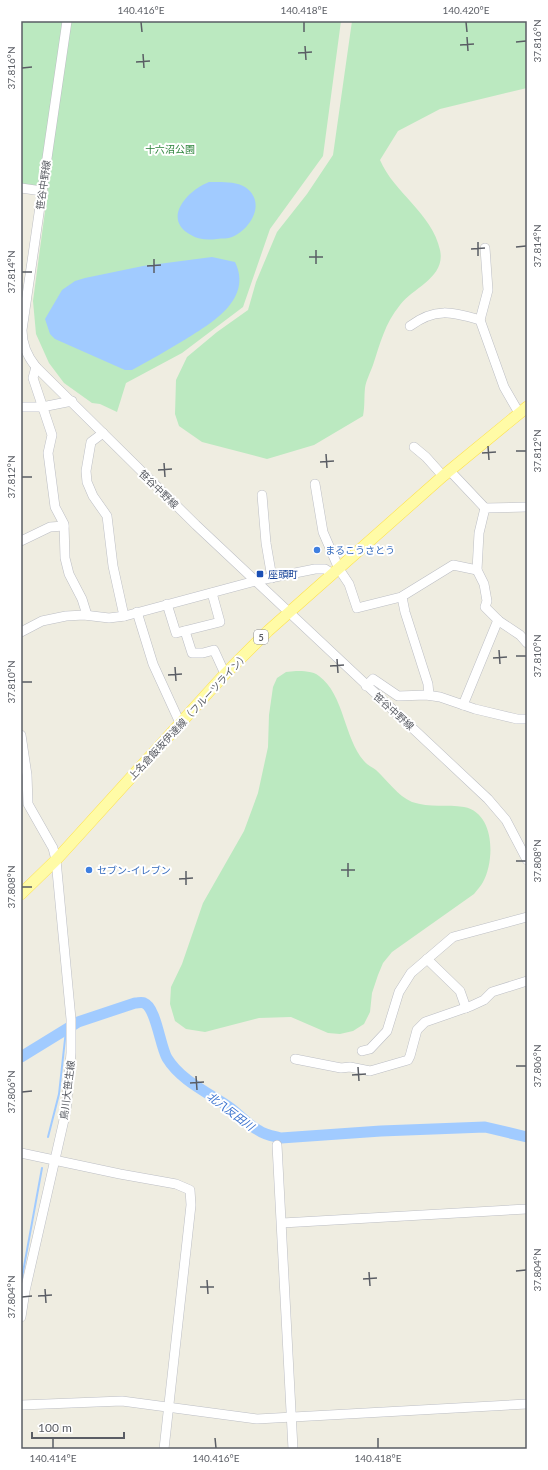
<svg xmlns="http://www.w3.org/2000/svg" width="548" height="1470" font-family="Lato,'Noto Sans JP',sans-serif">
<rect width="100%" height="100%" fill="#efede1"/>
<!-- green -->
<g fill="#bbe9c0">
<path d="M 21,21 L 341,21 L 323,156 L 270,229 L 243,307 L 182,353 L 126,383 L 117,412 L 100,404 L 92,403 L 64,383 L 49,363 L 36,334 L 33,301 L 48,189 L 21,184 Z"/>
<path d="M 352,21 L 527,21 L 527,88 L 440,109 L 398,131 L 380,160 C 394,193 432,213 440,250 C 446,277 414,287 400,305 C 385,323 380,344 373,365 C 370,373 366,381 365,388 C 364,397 365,406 363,416 L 314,445 L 267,459 L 202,442 L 179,426 L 175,414 L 176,380 L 187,357 L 217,332 L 248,310 L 256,282 L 277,232 L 307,194 L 333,155 Z"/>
<path d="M 296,671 C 303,671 313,671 319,676 C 344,694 344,738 364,761 C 367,765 372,767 376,770 C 387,780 398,796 412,802 C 430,808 447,804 464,807 C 495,813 495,860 483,882 C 481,886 477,890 474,894 L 392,952 L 383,963 L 378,975 L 372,993 L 370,1012 L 364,1024 L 353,1031 L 340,1034 L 328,1033 L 291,1017 L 259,1018 L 205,1032 L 186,1029 L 175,1021 L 170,1004 L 171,987 L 182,964 L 203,903 L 244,831 L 258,793 L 268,747 L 269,715 L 273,687 L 277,678 L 286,672 Z"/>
</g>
<!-- water -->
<g fill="#a1cbff">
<path d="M 209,182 C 220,182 235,181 245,187 C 267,202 251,229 232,237 C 228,239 222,238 217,239 C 208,240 199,240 191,235 C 161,219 188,190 209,182 Z"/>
<path d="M 212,257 L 235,262 C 253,299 212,323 186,339 C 168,350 150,360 132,370 L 125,370 L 55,339 L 50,334 L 45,319 L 62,290 L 75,281 L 85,278 L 143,266 Z"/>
</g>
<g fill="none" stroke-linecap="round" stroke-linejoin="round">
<!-- stream -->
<g stroke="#a1cbff" stroke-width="2">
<path d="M 48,1137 L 59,1094 L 66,1030"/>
<path d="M 21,1283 L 42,1168"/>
</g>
<!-- river -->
<path stroke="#a1cbff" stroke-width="11" d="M 21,1057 L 78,1022 L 135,1003 C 138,1003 142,1002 144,1003 C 156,1007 160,1046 167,1058 C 181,1081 209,1093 229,1107 C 239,1114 247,1124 258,1130 C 265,1135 273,1136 281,1138 L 381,1131 L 485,1127 L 527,1137"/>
<!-- minor casing -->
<g stroke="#bcbec4" stroke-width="10">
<g id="minor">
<path d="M 67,21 L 22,330 C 22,344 27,356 36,367 L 196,525 L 488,799 L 506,820 L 527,860"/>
<path d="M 21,188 L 42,191"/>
<path d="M 480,320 L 488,290 L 485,248"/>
<path d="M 410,326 C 435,307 452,312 480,320 L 504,387 L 519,413"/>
<path d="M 36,367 L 33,378 L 52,435 L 48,453 L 55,507 L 64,524 L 65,558 L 69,574 L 82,599 L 87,615"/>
<path d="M 21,407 L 42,407 L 72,401"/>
<path d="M 103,433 L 91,442 L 86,471 L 87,482 L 93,496 L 107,516 L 113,566 L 124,616"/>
<path d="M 414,447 L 426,457 L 443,476"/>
<path d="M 450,471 L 485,508"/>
<path d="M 315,484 L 323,532 L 339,569 L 349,584 L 357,608 L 401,597 L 453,565 L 477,570"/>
<path d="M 262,495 L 266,543 L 272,578"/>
<path d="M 527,507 L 485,508 L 479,533 L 477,570 L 484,584 L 487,601 L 485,607 L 499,621 L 520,635 L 527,643"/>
<path d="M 21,541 L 50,527 L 64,526"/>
<path d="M 402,597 L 405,612 L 428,684 L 429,695"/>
<path d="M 167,604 L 176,633 L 220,622 L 212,593"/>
<path d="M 137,612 L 153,664 L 180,723"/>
<path d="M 185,631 L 192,653 L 203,653 L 214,650 L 225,674"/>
<path d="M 21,632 L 42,621 L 66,616 L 84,615 L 109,618 L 125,616 L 255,581 L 315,569 L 325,569 L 333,574"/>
<path d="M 366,686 L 373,679 L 398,696 L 426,695 L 440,697 L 475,709 L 517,719 L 527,719"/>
<path d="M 463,705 L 498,620"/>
<path d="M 21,735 L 27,775 L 28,804 L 53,848 L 56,860 L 71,1019 L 71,1053 L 66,1111 L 25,1291 L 21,1317"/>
<path d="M 427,959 L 460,991 L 466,1008"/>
<path d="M 362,1051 L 370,1049 L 387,1031 L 399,992 L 411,973 L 453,937 L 527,917"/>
<path d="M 295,1059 L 341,1068 L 350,1067 L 370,1071 L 408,1060 L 410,1056 L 417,1030 L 425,1022 L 471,1006 L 484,1000 L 492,992 L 527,981"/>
<path d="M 277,1145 L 293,1449"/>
<path d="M 21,1153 L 120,1174 L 176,1184 L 190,1190 L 191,1205 L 164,1449"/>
<path d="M 282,1223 L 527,1209"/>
<path d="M 21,1405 L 122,1401 L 257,1419 L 527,1404"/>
</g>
</g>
<!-- major casing -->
<g stroke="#ffe14a" stroke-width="12">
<path id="major" d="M 21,894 L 56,860 L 225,674 L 268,631 L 443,476 L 527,407"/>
</g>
<!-- minor -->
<use href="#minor" stroke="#fff" stroke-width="9"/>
<!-- major -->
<use href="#major" stroke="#fffba6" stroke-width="11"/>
</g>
<!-- ticks -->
<path fill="none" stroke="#5a5d64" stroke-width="1.5" d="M 141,22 L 142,32M 304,22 L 304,32M 466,22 L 467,32M 467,37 L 468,51M 516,42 L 526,41M 460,45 L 474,44M 305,46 L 306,60M 298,53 L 312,52M 143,54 L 144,68M 136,62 L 150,61M 22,68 L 32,67M 478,242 L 478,256M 516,247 L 526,246M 471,249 L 485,248M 316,250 L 316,264M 309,257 L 323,257M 154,259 L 154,273M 147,266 L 161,265M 22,272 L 32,272M 488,446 L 489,460M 516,451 L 526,451M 482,453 L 496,452M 326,454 L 327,468M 320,462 L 334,461M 164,463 L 165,477M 158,470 L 172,469M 22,477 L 32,477M 499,650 L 500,664M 516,656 L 526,656M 493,658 L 507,657M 337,659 L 338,673M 330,666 L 344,665M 175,667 L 176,681M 168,675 L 182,674M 22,682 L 32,682M 516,861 L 526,861M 348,863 L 348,877M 341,870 L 355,870M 186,871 L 186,885M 179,879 L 193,878M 22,887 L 32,887M 516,1066 L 526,1066M 358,1067 L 359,1081M 352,1075 L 366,1074M 196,1076 L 197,1090M 190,1083 L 204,1082M 22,1092 L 32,1091M 516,1271 L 526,1270M 369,1272 L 370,1286M 363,1279 L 377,1278M 207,1280 L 208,1294M 200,1287 L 214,1287M 45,1289 L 46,1303M 38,1296 L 52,1295M 22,1297 L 32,1296M 53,1438 L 53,1448M 215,1438 L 216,1448M 378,1438 L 378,1448"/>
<!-- markers -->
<g fill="#3f7fe0" stroke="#fff" stroke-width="1.5">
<circle cx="317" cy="550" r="4"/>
<circle cx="89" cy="870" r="4"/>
</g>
<rect fill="#1a4fb4" stroke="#fff" stroke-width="1.5" x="256" y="570" width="8" height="8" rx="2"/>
<g text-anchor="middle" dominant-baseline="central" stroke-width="4" stroke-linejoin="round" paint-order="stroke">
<!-- shield labels -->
<rect fill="#fff" stroke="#8c8e92" stroke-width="1" x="254" y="630" width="14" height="14" rx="3"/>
<g font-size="9" font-weight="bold" fill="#5a5d64">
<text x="261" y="637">5</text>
</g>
<!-- park labels -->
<g font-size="10" fill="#2b823a" stroke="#fff">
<text x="170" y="149">十六沼公園</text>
</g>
<!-- street labels -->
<g font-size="10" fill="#5a5d64" stroke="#fff">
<text transform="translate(43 185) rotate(-82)">笹谷中野線</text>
<text transform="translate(159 489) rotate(44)">笹谷中野線</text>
<text transform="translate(394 711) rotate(42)">笹谷中野線</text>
<text transform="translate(188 716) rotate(-47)">上名倉飯坂伊達線（フルーツライン）</text>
<text transform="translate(67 1090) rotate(-83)">鳥川大笹生線</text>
</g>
<!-- shop labels -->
<g font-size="10" fill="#366cbe" stroke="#fff" text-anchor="start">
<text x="325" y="550">まるこうさとう</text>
<text x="97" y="870">セブン-イレブン</text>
</g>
<!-- transit labels -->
<g font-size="10" fill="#164399" stroke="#fff" text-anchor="start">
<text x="268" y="574">座頭町</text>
</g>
<!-- water labels -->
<g font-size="11" font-style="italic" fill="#3770ce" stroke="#fff">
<text transform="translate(231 1111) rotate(37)">北八反田川</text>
</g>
</g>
<!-- border -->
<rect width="548" height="1470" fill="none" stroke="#ffffff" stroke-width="44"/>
<!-- scale -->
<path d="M32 1432v6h92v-6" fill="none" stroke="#5a5d64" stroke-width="2"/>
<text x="38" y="1432" font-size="12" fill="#5a5d64" stroke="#ffffff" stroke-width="3" paint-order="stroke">100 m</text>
<rect x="22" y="22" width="504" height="1426" fill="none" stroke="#5a5d64" stroke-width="1.5"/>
<g font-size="10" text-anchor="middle" fill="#5a5d64">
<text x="141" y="14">140.416°E</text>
<text x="304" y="14">140.418°E</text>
<text x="466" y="14">140.420°E</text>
<text transform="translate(537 41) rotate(-90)" y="4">37.816°N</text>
<text transform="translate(11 68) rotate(-90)" y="4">37.816°N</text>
<text transform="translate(537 246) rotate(-90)" y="4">37.814°N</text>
<text transform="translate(11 272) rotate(-90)" y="4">37.814°N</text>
<text transform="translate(537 451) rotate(-90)" y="4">37.812°N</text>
<text transform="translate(11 477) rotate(-90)" y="4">37.812°N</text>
<text transform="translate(537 656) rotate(-90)" y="4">37.810°N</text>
<text transform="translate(11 682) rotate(-90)" y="4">37.810°N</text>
<text transform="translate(537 861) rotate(-90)" y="4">37.808°N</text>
<text transform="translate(11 887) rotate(-90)" y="4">37.808°N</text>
<text transform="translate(537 1066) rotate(-90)" y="4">37.806°N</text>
<text transform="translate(11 1092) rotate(-90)" y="4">37.806°N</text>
<text transform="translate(537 1270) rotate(-90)" y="4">37.804°N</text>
<text transform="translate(11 1297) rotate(-90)" y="4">37.804°N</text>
<text x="53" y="1462">140.414°E</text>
<text x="216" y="1462">140.416°E</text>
<text x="378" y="1462">140.418°E</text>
</g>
</svg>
